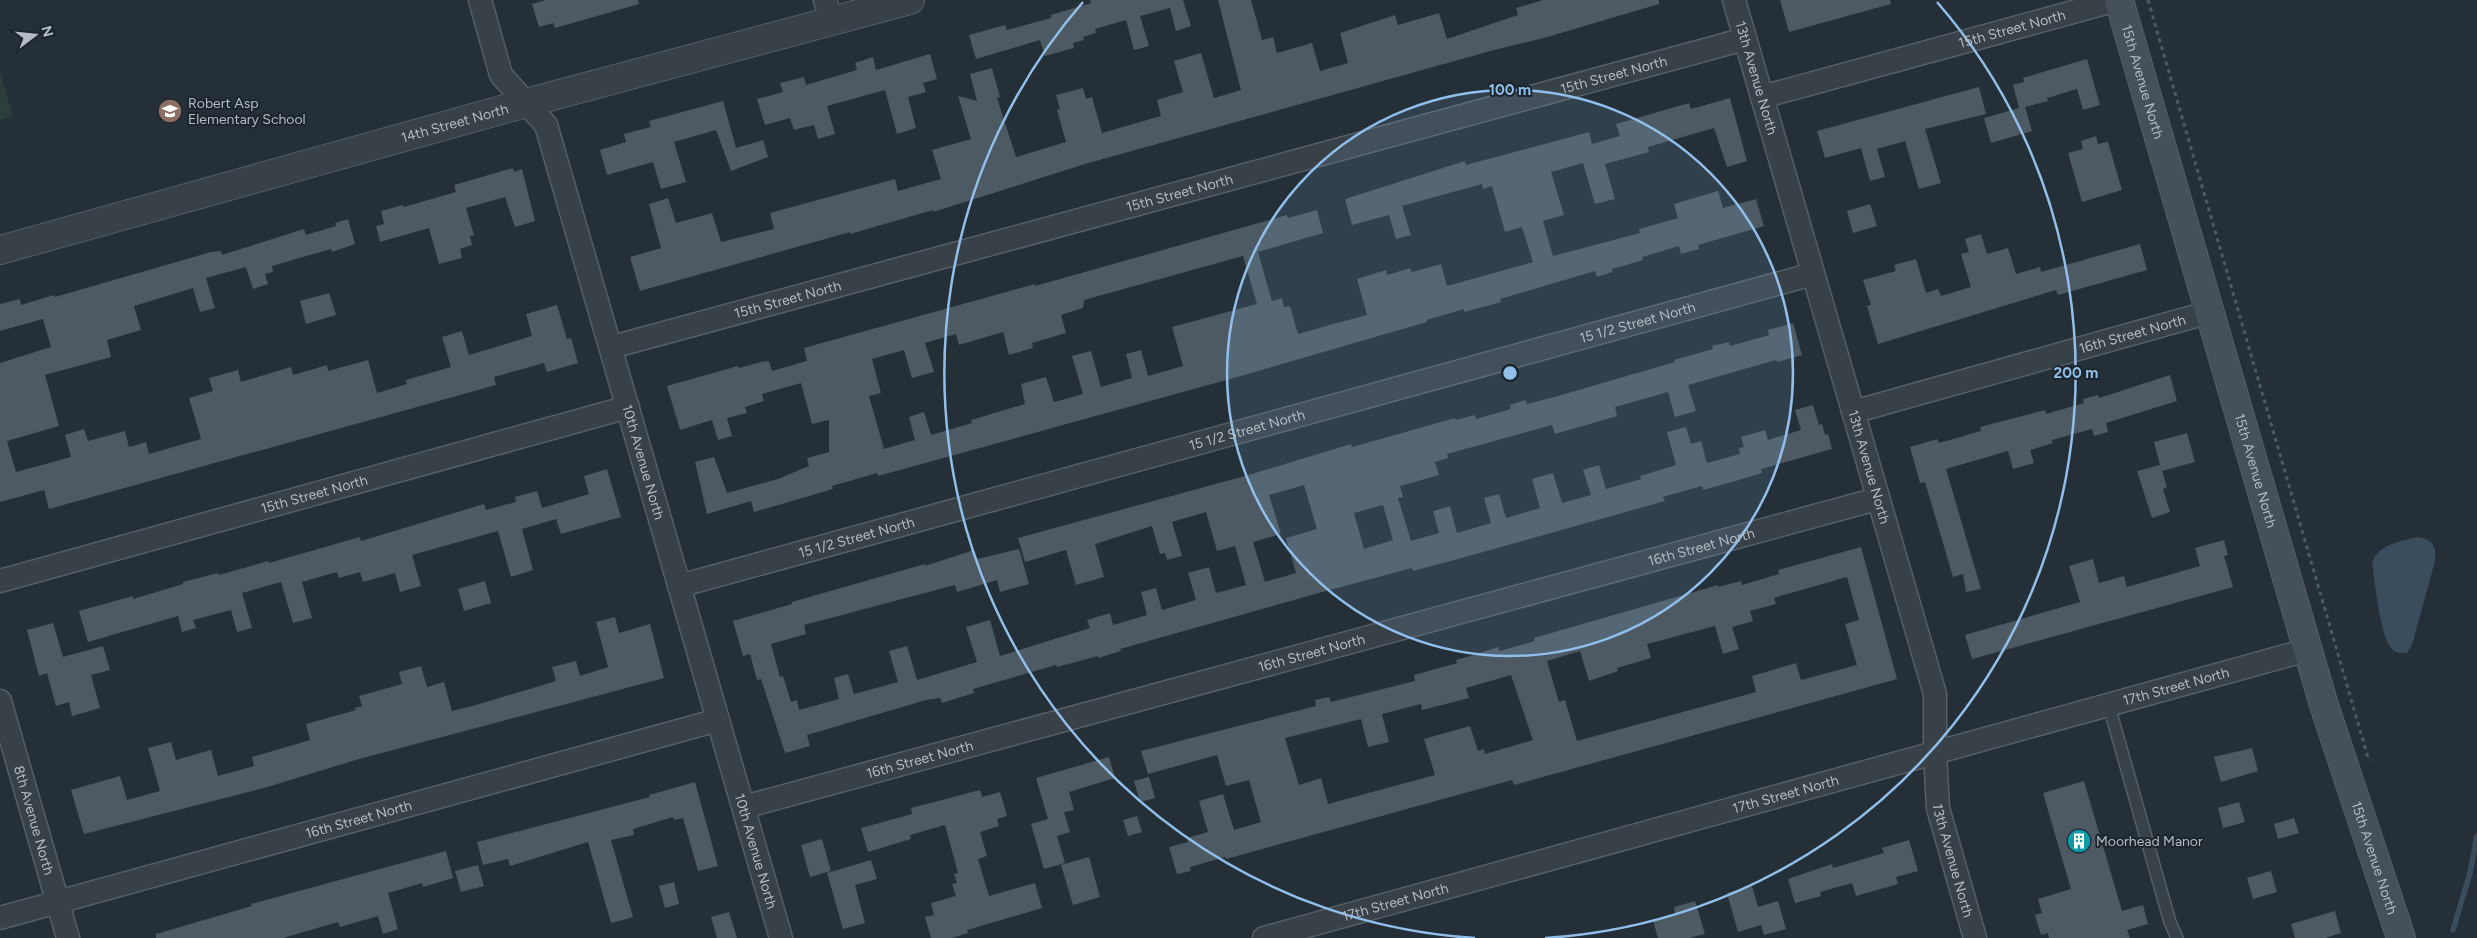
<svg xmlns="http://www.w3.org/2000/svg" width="2477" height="938" font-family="Figtree,sans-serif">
<rect width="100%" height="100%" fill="#242f37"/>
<!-- green -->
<path fill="#2c3f3c" d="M 0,72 L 13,116 L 0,120 Z"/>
<!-- water -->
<path fill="#3a4d5d" d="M 2417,537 C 2432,539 2437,546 2435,561 L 2412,645 L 2407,653 C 2401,653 2397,654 2392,649 C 2380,637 2375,582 2372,564 C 2377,544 2399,542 2417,537 Z"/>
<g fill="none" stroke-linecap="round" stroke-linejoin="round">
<!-- stream -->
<path stroke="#3a4d5d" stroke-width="5.5" d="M 2453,930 L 2470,873 L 2477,836"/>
</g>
<!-- building -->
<g fill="#4d5a63" fill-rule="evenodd">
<path d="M 546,0 L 638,0 L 639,4 L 555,28 L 553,23 L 539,27 L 532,4 Z"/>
<path d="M 1090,0 L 1183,0 L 1191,26 L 1176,31 L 1170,8 L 1140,16 L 1149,46 L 1134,50 L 1126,20 L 1095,29 L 1096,33 L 1083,37 L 1084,40 L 1073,43 L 1074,48 L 1045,56 L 1040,40 L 976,59 L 969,35 L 1005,25 L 1007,30 L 1051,18 L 1051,15 L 1091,3 Z"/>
<path d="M 1218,0 L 1251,0 L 1262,40 L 1273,37 L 1277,53 L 1312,43 L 1320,71 L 1348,63 L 1340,33 L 1395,15 L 1398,25 L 1439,13 L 1447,39 L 1518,15 L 1516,8 L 1543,0 L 1659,0 L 1659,4 L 1544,38 L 1494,50 L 1085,164 L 933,212 L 933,210 L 850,234 L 850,232 L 640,291 L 630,257 L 661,248 L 649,204 L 668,198 L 676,223 L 712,213 L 721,242 L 774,229 L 770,213 L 895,179 L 898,191 L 941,179 L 932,150 L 971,139 L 958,96 L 977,101 L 970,74 L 992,68 L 1000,97 L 997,98 L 1016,157 L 1066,142 L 1057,110 L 1060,109 L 1056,95 L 1083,88 L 1086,99 L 1092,97 L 1102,133 L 1161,116 L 1157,100 L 1183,92 L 1174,61 L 1201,53 L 1214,98 L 1241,90 Z"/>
<path d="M 1780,0 L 1890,0 L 1891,4 L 1789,32 Z"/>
<path d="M 930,54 L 937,79 L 923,83 L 926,92 L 908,97 L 916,128 L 897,134 L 885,90 L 827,106 L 835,134 L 818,139 L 814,125 L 794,130 L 790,118 L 765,125 L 757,99 L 783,92 L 780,83 L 804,77 L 806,85 L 857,70 L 855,63 L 873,57 L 876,70 Z"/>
<path d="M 2087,59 L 2100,105 L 2083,110 L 2077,89 L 2047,98 L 2048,101 L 2025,107 L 2032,131 L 1991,143 L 1984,118 L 2019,108 L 2013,85 L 2024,82 L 2023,78 Z"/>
<path d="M 1979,87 L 1986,114 L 1925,129 L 1941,183 L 1919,189 L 1905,141 L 1877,149 L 1885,177 L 1870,181 L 1861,148 L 1825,158 L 1817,131 Z"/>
<path d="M 1730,98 L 1747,161 L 1727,167 L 1714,128 L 1648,147 L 1649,152 L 1605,164 L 1615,199 L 1595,204 L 1583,163 L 1551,172 L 1564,215 L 1543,221 L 1553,256 L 1640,233 L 1639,229 L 1678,218 L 1674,204 L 1718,191 L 1723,208 L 1756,199 L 1764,226 L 1698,245 L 1699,249 L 1681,254 L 1679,246 L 1642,257 L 1643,260 L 1612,269 L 1612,272 L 1597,277 L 1595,271 L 1500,299 L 1501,302 L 1464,312 L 1464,309 L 1427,320 L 1427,322 L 1248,374 L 878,476 L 877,473 L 832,486 L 833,489 L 754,512 L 751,501 L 707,514 L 695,462 L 714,457 L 727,493 L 778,479 L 809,466 L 807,458 L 829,452 L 829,420 L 812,424 L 801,383 L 762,394 L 764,401 L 745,407 L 747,413 L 727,418 L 732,436 L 718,440 L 712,420 L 680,430 L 667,386 L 738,366 L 739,368 L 761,362 L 769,361 L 772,371 L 807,361 L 804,348 L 1035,284 L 1035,286 L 1287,215 L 1288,218 L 1317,210 L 1323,233 L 1258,252 L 1272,301 L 1282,298 L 1284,307 L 1290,306 L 1298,334 L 1326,326 L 1367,315 L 1357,279 L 1386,270 L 1387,275 L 1410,268 L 1412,272 L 1441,264 L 1447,286 L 1533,262 L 1522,227 L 1505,232 L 1492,186 L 1483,189 L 1482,184 L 1402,206 L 1411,235 L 1396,239 L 1389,215 L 1352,225 L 1345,199 L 1465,161 L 1466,165 L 1589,132 L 1592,144 L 1620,136 L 1616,124 L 1689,103 L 1691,109 ZM 1243,256 L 1257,304 L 1172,327 L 1183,366 L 1148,376 L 1141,350 L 1126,354 L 1132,378 L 1101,387 L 1091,351 L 1072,356 L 1083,394 L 1054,402 L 1046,377 L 1021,384 L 1025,404 L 971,420 L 972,423 L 931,435 L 924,412 L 909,417 L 915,440 L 884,449 L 869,396 L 881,393 L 872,359 L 904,350 L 912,378 L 934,372 L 925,343 L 956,334 L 959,345 L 1003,332 L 1009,355 L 1033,348 L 1032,343 L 1066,333 L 1061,315 L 1083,308 L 1084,300 Z"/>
<path d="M 723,101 L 736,148 L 763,140 L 768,157 L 731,171 L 716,130 L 674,142 L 686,182 L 661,189 L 653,162 L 607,175 L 600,150 L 626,142 L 624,134 L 651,127 L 649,121 Z"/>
<path d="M 2096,136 L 2098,144 L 2108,142 L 2122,190 L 2082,202 L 2068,153 L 2083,149 L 2081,141 Z"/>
<path d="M 513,168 L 514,172 L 522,169 L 535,221 L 515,227 L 505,197 L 466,208 L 474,235 L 470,236 L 472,245 L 460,249 L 462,258 L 439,264 L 429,228 L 380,242 L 376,226 L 384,224 L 381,211 L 403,205 L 404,207 L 456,192 L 454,185 Z"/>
<path d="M 1870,204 L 1877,226 L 1853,233 L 1847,211 Z"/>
<path d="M 348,219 L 355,244 L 332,252 L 331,249 L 272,266 L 273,272 L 265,274 L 268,284 L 253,289 L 246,267 L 206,278 L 215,308 L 200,312 L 193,288 L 134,306 L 141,330 L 107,340 L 111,357 L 45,375 L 59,426 L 7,441 L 16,472 L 71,457 L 65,435 L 84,429 L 88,441 L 125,431 L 129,447 L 146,442 L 149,454 L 201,439 L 189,398 L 213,391 L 209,378 L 238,370 L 241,382 L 291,367 L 293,375 L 327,365 L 328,371 L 368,360 L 377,393 L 407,384 L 406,380 L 451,367 L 442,337 L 462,331 L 469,355 L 532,336 L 526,314 L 557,305 L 567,339 L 571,338 L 578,363 L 547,372 L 544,363 L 494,377 L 496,385 L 49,509 L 44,490 L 0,502 L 0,363 L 51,347 L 43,319 L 0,331 L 0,304 L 20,299 L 21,305 L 54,295 L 55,297 L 211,252 L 221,251 L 222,255 L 304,229 L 306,235 L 336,226 L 335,223 Z"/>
<path d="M 1981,234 L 1987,254 L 2008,248 L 2016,274 L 2040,267 L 2041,272 L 2140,244 L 2147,270 L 2058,295 L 2056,290 L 1878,344 L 1867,306 L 1871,305 L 1863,280 L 1896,271 L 1894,265 L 1916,259 L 1926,293 L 1938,289 L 1941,296 L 1971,287 L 1961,254 L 1969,252 L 1965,239 Z"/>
<path d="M 329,293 L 336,315 L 306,324 L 300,301 Z"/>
<path d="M 1793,323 L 1802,355 L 1777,362 L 1776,360 L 1688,385 L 1696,411 L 1675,417 L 1668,392 L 1615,407 L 1617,416 L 1555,434 L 1552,425 L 1447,454 L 1448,458 L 1435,462 L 1439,475 L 1400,486 L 1403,497 L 1398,498 L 1411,541 L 1439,533 L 1433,511 L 1450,506 L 1457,533 L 1491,523 L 1484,498 L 1499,494 L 1506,518 L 1540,508 L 1532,479 L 1553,473 L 1562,503 L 1591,495 L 1583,470 L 1599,465 L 1606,489 L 1641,479 L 1640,476 L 1676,465 L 1667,432 L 1686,427 L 1691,444 L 1701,441 L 1707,463 L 1740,454 L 1739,448 L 1744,447 L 1741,437 L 1765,430 L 1768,440 L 1801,430 L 1795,410 L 1813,405 L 1819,425 L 1822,424 L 1825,435 L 1828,434 L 1832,449 L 1761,469 L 1762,473 L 1739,480 L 1703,490 L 1702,486 L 1663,497 L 1665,501 L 1458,559 L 1413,571 L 1412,568 L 1315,594 L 1120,649 L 1121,651 L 1098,658 L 1098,656 L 1057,667 L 1056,665 L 973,689 L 974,693 L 942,703 L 940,698 L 926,700 L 807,735 L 810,746 L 785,753 L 761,679 L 757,680 L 750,654 L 743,656 L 733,621 L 792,604 L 792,602 L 925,564 L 925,566 L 974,550 L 977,559 L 1019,549 L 1029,584 L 1000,592 L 997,580 L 957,592 L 955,585 L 804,625 L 806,634 L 771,644 L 780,677 L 783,676 L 791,702 L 797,700 L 799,710 L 839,699 L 834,678 L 848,674 L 854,694 L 898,682 L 889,651 L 907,646 L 917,680 L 977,662 L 966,627 L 990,620 L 1000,656 L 1090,628 L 1087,620 L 1110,613 L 1113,625 L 1147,615 L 1141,592 L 1156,588 L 1162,610 L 1196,600 L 1188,573 L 1209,567 L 1216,593 L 1246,585 L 1235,546 L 1217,551 L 1206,512 L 1172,522 L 1182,556 L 1167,560 L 1165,553 L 1160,554 L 1152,526 L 1095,544 L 1104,577 L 1076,585 L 1066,550 L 1025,562 L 1018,538 L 1252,474 L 1351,444 L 1352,447 L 1455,418 L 1456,420 L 1475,415 L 1476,419 L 1511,409 L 1510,405 L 1525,400 L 1527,404 L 1558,396 L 1675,362 L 1674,360 L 1713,349 L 1712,346 L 1729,342 L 1730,346 L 1769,335 L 1768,330 ZM 1304,485 L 1317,529 L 1286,538 L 1296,573 L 1265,582 L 1253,542 L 1281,534 L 1269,495 ZM 1383,505 L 1393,540 L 1364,549 L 1354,513 Z"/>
<path d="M 2170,375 L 2177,401 L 2106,423 L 2108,432 L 2094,436 L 2092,429 L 2052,440 L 2053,443 L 2030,450 L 2034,463 L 2013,469 L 2008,451 L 1946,469 L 1981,589 L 1966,592 L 1963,574 L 1953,577 L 1925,482 L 1920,483 L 1910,447 L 1937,439 L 1939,443 L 1981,431 L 1980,427 L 2045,410 L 2046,414 L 2084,403 L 2083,399 L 2098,395 L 2099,398 Z"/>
<path d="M 2187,433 L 2195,462 L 2162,471 L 2167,487 L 2163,489 L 2170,512 L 2152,518 L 2137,471 L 2160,465 L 2154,442 Z"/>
<path d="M 607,469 L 621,517 L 561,534 L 556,519 L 522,529 L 533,570 L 511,577 L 498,531 L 412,555 L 421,586 L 400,592 L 395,573 L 363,582 L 360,572 L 339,578 L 337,572 L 302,582 L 312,618 L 293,623 L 281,582 L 242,593 L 252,628 L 237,632 L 231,610 L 193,620 L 196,628 L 182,632 L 178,616 L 88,642 L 79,611 L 133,596 L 133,599 L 183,584 L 183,582 L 218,573 L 219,575 L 268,561 L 269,563 L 360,537 L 361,541 L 484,504 L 486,510 L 516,502 L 515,497 L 537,491 L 542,508 L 589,494 L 584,476 Z"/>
<path d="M 2224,540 L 2228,555 L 2224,556 L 2233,587 L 1972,659 L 1965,635 L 2080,602 L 2069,566 L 2093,559 L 2099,583 L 2124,576 L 2127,587 L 2200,566 L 2195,548 Z"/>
<path d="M 1861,547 L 1897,679 L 1514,785 L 1512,780 L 1226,859 L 1225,857 L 1190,867 L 1191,871 L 1177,874 L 1169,847 L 1188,842 L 1187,838 L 1208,832 L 1199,801 L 1223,794 L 1234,830 L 1261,822 L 1249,780 L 1226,786 L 1217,755 L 1148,774 L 1141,751 L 1316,706 L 1315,700 L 1329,697 L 1331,702 L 1415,681 L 1414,675 L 1457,663 L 1456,660 L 1477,654 L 1498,647 L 1500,651 L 1535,641 L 1534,638 L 1718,585 L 1718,587 L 1741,581 L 1742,585 L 1779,574 L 1778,570 ZM 1847,577 L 1859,620 L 1845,624 L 1857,665 L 1801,680 L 1796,663 L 1752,676 L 1756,692 L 1577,741 L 1565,700 L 1559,702 L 1547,661 L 1580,651 L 1589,681 L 1618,671 L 1617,668 L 1651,658 L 1647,644 L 1715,626 L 1723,654 L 1739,649 L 1732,627 L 1753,621 L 1750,611 L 1776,604 L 1774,598 ZM 1511,675 L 1533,740 L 1485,754 L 1484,749 L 1478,751 L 1470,726 L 1424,739 L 1435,775 L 1328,804 L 1321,778 L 1299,785 L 1285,738 L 1361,719 L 1368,747 L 1389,742 L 1382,714 L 1421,704 L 1422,710 L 1469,698 L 1466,688 Z"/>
<path d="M 485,581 L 491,603 L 464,611 L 458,589 Z"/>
<path d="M 615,617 L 619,633 L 650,624 L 664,678 L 359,759 L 264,788 L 84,834 L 71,790 L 120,776 L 127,800 L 160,791 L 148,748 L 171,742 L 176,760 L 211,750 L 218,776 L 254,766 L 252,757 L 310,740 L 306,724 L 356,710 L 355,708 L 362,706 L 359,696 L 402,684 L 399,672 L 421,666 L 427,687 L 444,682 L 452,711 L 476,705 L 556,681 L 552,667 L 576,661 L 580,676 L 608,667 L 596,622 Z"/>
<path d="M 53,623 L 63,657 L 103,646 L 110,670 L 91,675 L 100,708 L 72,716 L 69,702 L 56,706 L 47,673 L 39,676 L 27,630 Z"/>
<path d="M 2252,748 L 2258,771 L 2221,782 L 2214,757 Z"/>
<path d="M 1109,757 L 1115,778 L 1069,792 L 1074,810 L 1064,812 L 1070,832 L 1057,836 L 1065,863 L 1044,869 L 1031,824 L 1048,819 L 1036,778 Z"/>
<path d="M 1149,777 L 1155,798 L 1140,802 L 1134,781 Z"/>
<path d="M 2084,781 L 2122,911 L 2143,905 L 2148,924 L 2127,930 L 2130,938 L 2049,938 L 2048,933 L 2041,935 L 2035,915 L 2042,913 L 2038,899 L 2071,889 L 2043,793 Z"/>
<path d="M 695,782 L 718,866 L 698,871 L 683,818 L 674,820 L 673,817 L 633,829 L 634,835 L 611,840 L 633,917 L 611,923 L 588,842 L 510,866 L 508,859 L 483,865 L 477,842 L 650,797 L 649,795 Z"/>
<path d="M 980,790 L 982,797 L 1000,792 L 1007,816 L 997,819 L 999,826 L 980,832 L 987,856 L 978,859 L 989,896 L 1035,883 L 1042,908 L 967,930 L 968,933 L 952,938 L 931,938 L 925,917 L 934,915 L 931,903 L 956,896 L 952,884 L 957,883 L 954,874 L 958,873 L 945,825 L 910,835 L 911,839 L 868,852 L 861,828 L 912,814 L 911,808 Z"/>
<path d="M 2239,802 L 2245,822 L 2223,828 L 2218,808 Z"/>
<path d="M 1137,816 L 1142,832 L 1128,836 L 1123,820 Z"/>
<path d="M 2294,818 L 2299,833 L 2278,839 L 2274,824 Z"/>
<path d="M 822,839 L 831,871 L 810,877 L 801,845 Z"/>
<path d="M 1909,840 L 1918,871 L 1896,877 L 1898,884 L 1856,896 L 1852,883 L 1820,892 L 1821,896 L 1795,903 L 1788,879 L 1832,864 L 1833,868 L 1884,853 L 1882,848 Z"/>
<path d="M 446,851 L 453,878 L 423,887 L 422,883 L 388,893 L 398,929 L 383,934 L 378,916 L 340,927 L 338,922 L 283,938 L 156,938 L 156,934 L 252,906 L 251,904 Z"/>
<path d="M 1089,857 L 1100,897 L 1073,905 L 1061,865 Z"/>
<path d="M 871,860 L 877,879 L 855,885 L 865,923 L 843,929 L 827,873 Z"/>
<path d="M 478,865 L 484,886 L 461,892 L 455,871 Z"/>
<path d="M 2271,871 L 2277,892 L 2253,899 L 2247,878 Z"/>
<path d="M 674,882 L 679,904 L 665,908 L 659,886 Z"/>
<path d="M 1752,886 L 1758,907 L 1778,901 L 1786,929 L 1764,935 L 1761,925 L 1738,932 L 1727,893 Z"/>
<path d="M 1695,901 L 1705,934 L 1689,938 L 1658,938 L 1653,921 L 1674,915 L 1675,913 L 1674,907 Z"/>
<path d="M 2335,911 L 2341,933 L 2325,938 L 2295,938 L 2291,924 Z"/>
<path d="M 729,912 L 737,938 L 717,938 L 711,917 Z"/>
</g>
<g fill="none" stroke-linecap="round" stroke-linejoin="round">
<!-- service casing -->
<g stroke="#565e66" stroke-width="14">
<path id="service" d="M 2109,706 L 2170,922 L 2177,938"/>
</g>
<!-- minor casing -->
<g stroke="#565e66" stroke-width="25">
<g id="minor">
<path id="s1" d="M 480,0 L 501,75 L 546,125 L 781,938"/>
<path d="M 825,0 L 832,22"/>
<path id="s2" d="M 1734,0 L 1935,694 L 1935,753 L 1938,808 L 1975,938"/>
<path id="s3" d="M 1762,97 L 2117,0"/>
<path id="s4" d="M 612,347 L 1745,39"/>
<path id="s5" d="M 1853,412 L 2210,312"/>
<path id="s6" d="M 0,581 L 628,407"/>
<path id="s7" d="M 679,586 L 1813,274"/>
<path id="s8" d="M 0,701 L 68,938"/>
<path id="s9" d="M 744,807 L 1877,499"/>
<path id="s10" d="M 0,918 L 718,720"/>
<path id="s11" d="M 1264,938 L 2307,650"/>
</g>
</g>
<!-- tertiary casing -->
<g stroke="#565e66" stroke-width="30">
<g id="tertiary">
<path id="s12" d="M 0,250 L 526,103 L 910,0"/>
</g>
</g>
<!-- secondary casing -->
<g stroke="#565e66" stroke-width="30">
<g id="secondary">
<path id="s13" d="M 2119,0 L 2323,702 L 2401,938"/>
</g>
</g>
<!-- path -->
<path stroke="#4b5c5c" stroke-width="3" stroke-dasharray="4 4" stroke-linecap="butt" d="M 2148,0 L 2369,761"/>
<!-- service -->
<use href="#service" stroke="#384148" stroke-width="11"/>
<!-- minor -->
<use href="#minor" stroke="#384148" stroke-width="22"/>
<!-- tertiary -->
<use href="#tertiary" stroke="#384148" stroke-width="28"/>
<!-- secondary -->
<use href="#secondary" stroke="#46505a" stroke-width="28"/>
</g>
<!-- distance rings -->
<circle cx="1510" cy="373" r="283" fill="#91bfeb" fill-opacity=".12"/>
<g fill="none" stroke="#91bfeb" stroke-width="2.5">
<circle cx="1510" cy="373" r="283"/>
<path d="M1475 938A566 566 0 0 1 1083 2M1937 2A566 566 0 0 1 1545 938"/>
</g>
<!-- icons -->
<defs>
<g id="school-disc" transform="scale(1.25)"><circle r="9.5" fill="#8d6e63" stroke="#1d252d"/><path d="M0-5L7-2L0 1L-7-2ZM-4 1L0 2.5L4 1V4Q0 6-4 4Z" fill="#fff"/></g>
<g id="building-disc" transform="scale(1.25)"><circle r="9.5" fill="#0f9aa8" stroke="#1d252d"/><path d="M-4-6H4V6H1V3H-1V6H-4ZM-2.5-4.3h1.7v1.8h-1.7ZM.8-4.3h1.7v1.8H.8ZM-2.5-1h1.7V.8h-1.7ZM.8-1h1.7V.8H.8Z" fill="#fff"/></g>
</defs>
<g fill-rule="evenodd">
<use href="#school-disc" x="170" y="111"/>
<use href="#building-disc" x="2079" y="841"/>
</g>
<g text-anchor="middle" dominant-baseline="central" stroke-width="4" stroke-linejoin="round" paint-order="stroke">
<!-- street labels -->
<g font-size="14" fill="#b3bcc4" stroke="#1d252d">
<text stroke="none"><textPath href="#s3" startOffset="259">15th Street North</textPath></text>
<text stroke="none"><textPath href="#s4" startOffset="1038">15th Street North</textPath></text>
<text stroke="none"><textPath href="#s2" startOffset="81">13th Avenue North</textPath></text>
<text stroke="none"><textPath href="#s13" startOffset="85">15th Avenue North</textPath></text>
<text stroke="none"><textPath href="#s12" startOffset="472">14th Street North</textPath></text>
<text stroke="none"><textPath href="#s4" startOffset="588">15th Street North</textPath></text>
<text stroke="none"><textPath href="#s4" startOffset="182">15th Street North</textPath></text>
<text stroke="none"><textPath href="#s7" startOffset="994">15 1/2 Street North</textPath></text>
<text stroke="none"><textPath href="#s5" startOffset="290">16th Street North</textPath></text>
<text stroke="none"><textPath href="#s7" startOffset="589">15 1/2 Street North</textPath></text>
<text stroke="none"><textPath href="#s1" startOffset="496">10th Avenue North</textPath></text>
<text stroke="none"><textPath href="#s2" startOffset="486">13th Avenue North</textPath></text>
<text stroke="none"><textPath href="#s13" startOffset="490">15th Avenue North</textPath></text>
<text stroke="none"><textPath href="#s6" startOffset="326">15th Street North</textPath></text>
<text stroke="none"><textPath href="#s7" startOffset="184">15 1/2 Street North</textPath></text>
<text stroke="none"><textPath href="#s9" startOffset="992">16th Street North</textPath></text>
<text stroke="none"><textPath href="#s9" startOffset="588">16th Street North</textPath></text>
<text stroke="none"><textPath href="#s11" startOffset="946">17th Street North</textPath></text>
<text stroke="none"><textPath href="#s9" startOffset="182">16th Street North</textPath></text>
<text stroke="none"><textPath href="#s11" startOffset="541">17th Street North</textPath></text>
<text stroke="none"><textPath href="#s10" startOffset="372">16th Street North</textPath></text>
<text stroke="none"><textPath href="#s8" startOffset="124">8th Avenue North</textPath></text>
<text stroke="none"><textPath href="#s1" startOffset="901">10th Avenue North</textPath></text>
<text stroke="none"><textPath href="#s13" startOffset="895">15th Avenue North</textPath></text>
<text stroke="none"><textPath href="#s2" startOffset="891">13th Avenue North</textPath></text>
<text stroke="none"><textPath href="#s11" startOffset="136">17th Street North</textPath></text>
</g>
<!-- poi labels -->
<g font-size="14" fill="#b3bcc4" stroke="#1d252d" text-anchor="start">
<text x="188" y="103">Robert Asp<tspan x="188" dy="16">Elementary School</tspan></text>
<text x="2096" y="841">Moorhead Manor</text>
</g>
</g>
<circle cx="1510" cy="373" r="8" fill="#91bfeb" stroke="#1d252d" stroke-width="2.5"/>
<g font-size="15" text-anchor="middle" font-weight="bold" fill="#91bfeb" stroke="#1d252d" stroke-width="4" stroke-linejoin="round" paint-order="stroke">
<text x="1510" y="95">100 m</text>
<text x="2076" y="378">200 m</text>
</g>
<!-- north arrow -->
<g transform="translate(35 35) rotate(74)" stroke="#1d252d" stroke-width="4" paint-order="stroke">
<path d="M0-4L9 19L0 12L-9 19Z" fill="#b3bcc4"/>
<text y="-8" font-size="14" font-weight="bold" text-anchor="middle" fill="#b3bcc4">N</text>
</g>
</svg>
